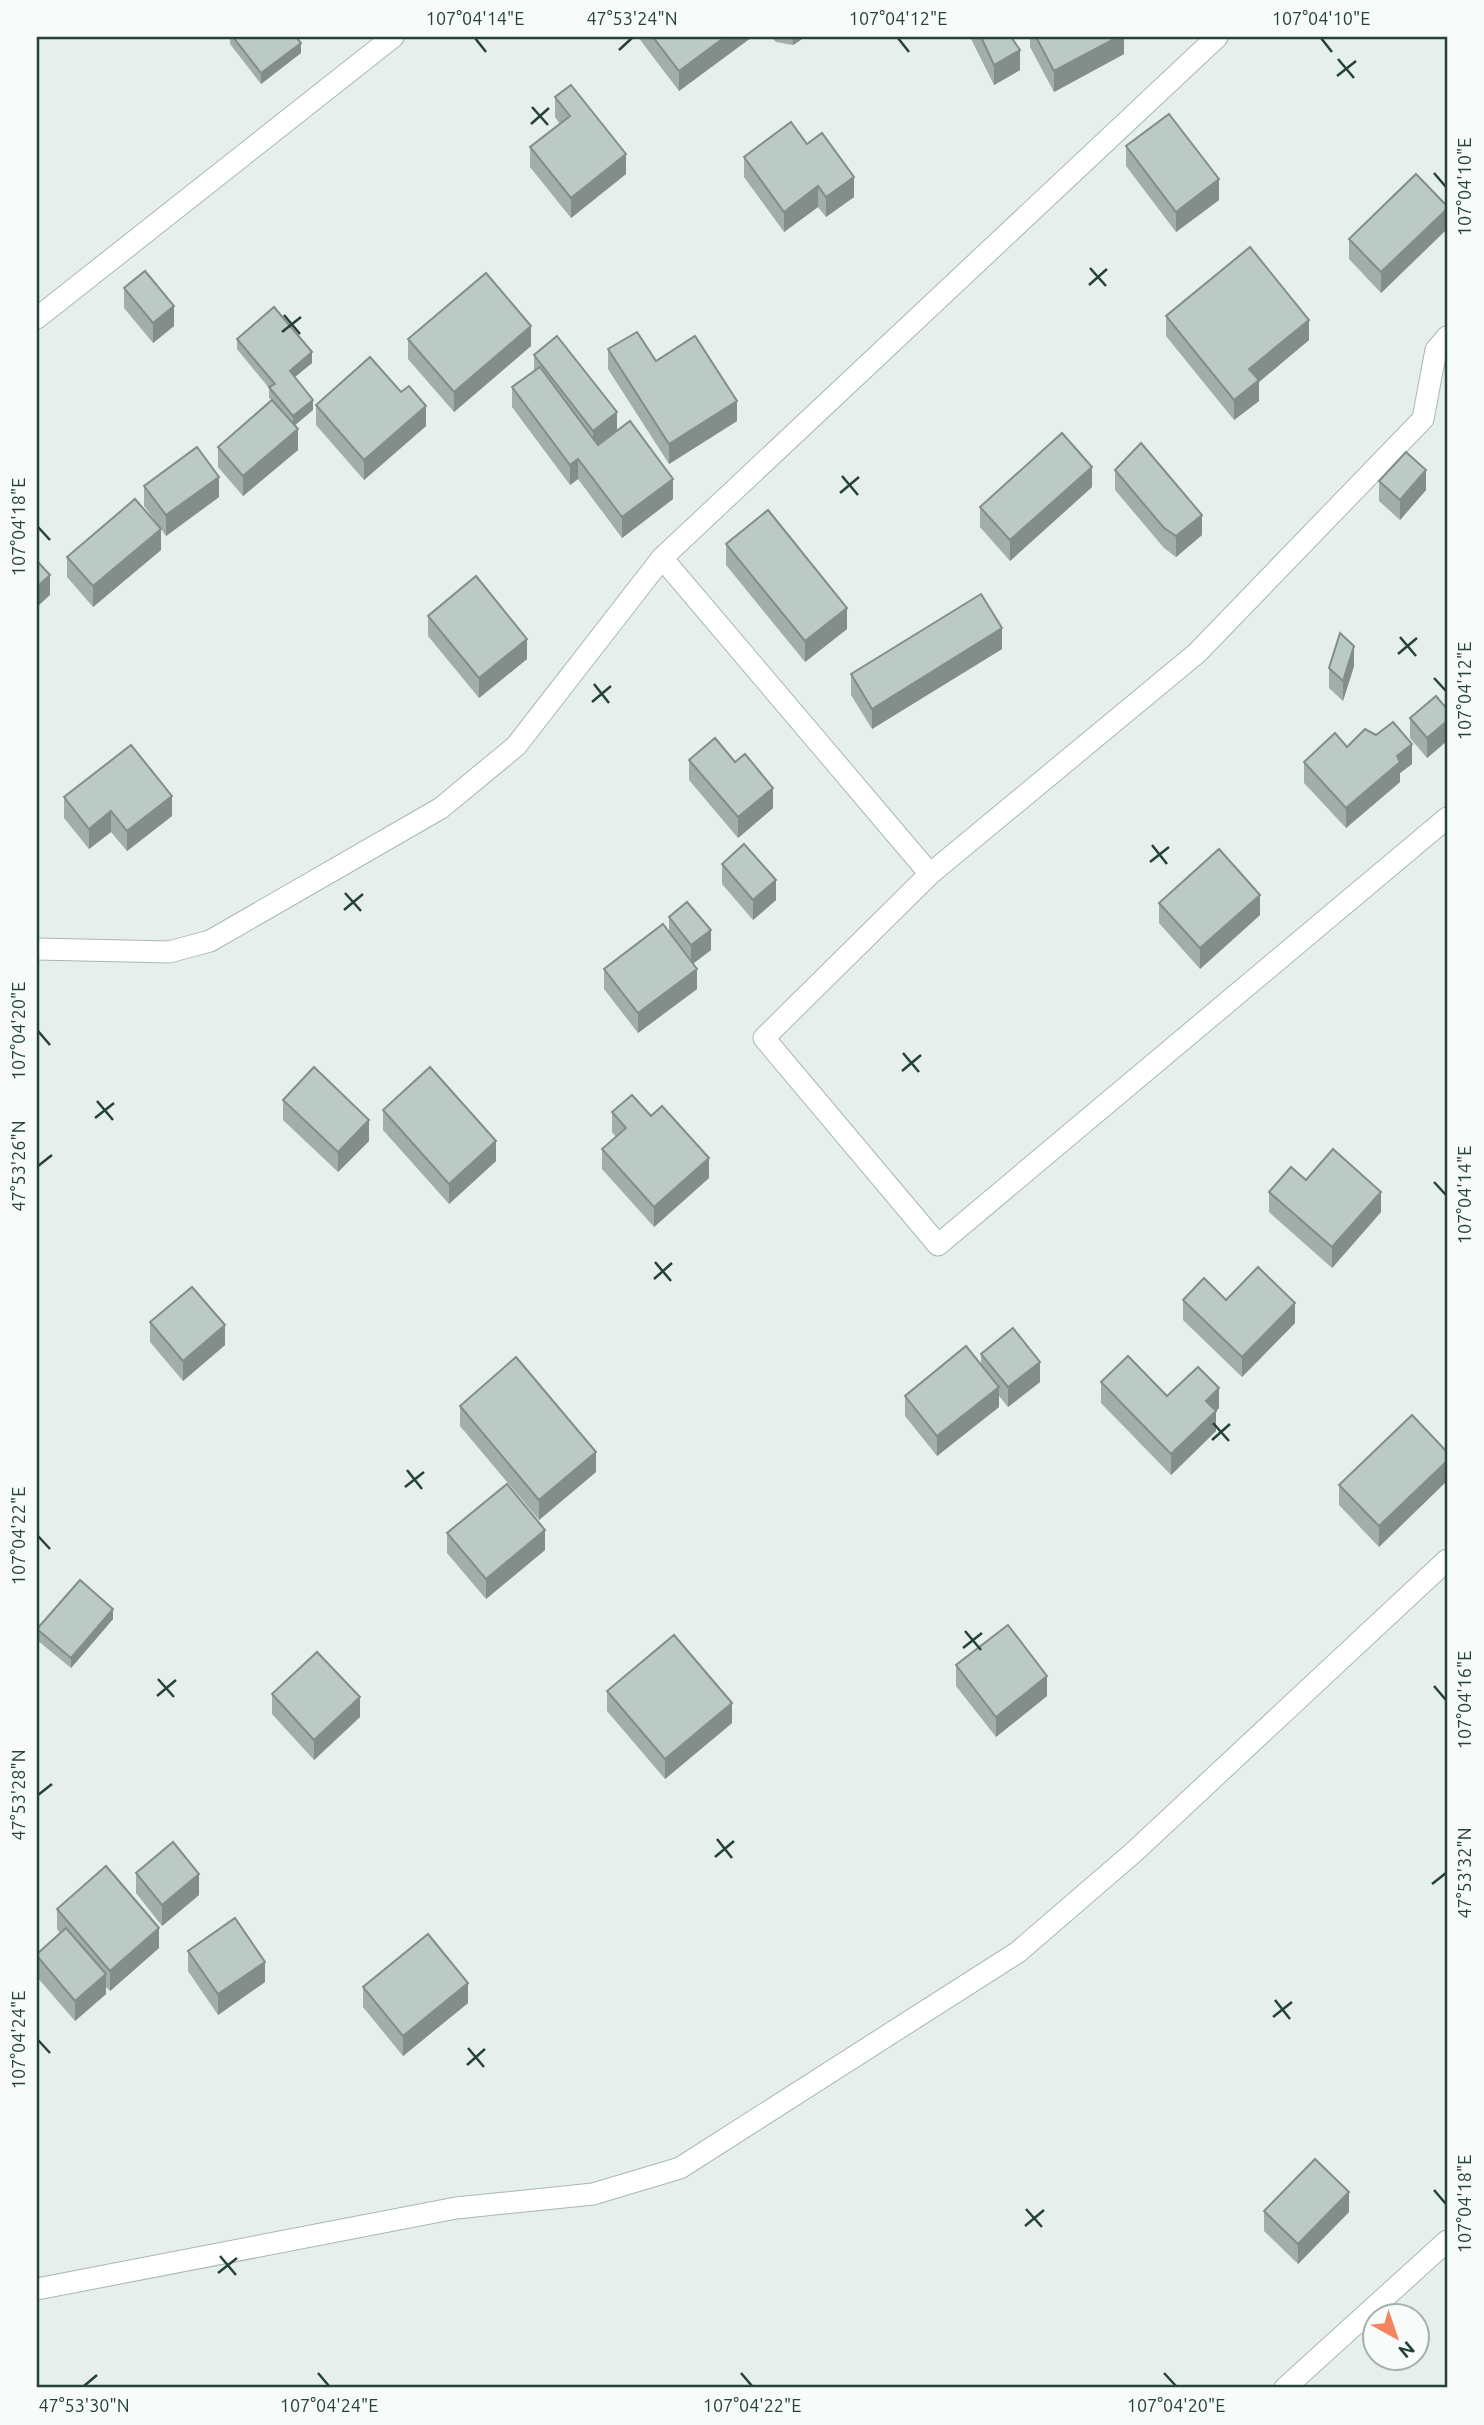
<svg xmlns="http://www.w3.org/2000/svg" width="1484" height="2425" font-family="Ubuntu,sans-serif">
<rect width="100%" height="100%" fill="#e6efeb"/>
<g fill="none" stroke-linecap="round" stroke-linejoin="round">
<!-- minor casing -->
<g stroke="#a8b8b2" stroke-width="23">
<g id="minor">
<path d="M 37,318 L 393,37"/>
<path d="M 1447,337 L 1436,350 L 1423,419 L 1197,653 L 930,874 L 764,1038 L 938,1245 L 1447,818"/>
<path d="M 930,874 L 662,558 L 1217,37"/>
<path d="M 37,949 L 169,952 L 210,941 L 441,808 L 516,746 L 662,558"/>
<path d="M 37,2289 L 456,2208 L 593,2194 L 680,2168 L 1018,1952 L 1134,1852 L 1447,1560"/>
<path d="M 1285,2388 L 1447,2241"/>
</g>
</g>
<!-- minor -->
<use href="#minor" stroke="#fff" stroke-width="21"/>
</g>
<!-- wall -->
<g fill="#a1aea9">
<path d="M 230,37 L 296,37 L 301,53 L 261,84 L 230,44 Z"/>
<path d="M 638,37 L 752,37 L 679,91 Z"/>
<path d="M 771,37 L 805,37 L 793,45 L 776,42 Z"/>
<path d="M 970,37 L 1011,37 L 1020,70 L 994,85 Z"/>
<path d="M 1030,37 L 1124,37 L 1124,54 L 1054,92 L 1030,47 Z"/>
<path d="M 555,97 L 626,174 L 571,218 L 530,167 L 530,147 L 560,124 L 555,117 Z"/>
<path d="M 807,144 L 854,197 L 826,217 L 818,207 L 784,232 L 744,177 L 744,157 Z"/>
<path d="M 1126,146 L 1219,200 L 1176,232 L 1126,166 Z"/>
<path d="M 1447,206 L 1447,229 L 1381,293 L 1349,259 L 1349,239 Z"/>
<path d="M 124,288 L 174,326 L 153,343 L 124,308 Z"/>
<path d="M 1166,316 L 1309,340 L 1259,382 L 1259,401 L 1234,420 L 1166,336 Z"/>
<path d="M 237,339 L 312,363 L 295,377 L 313,410 L 294,425 L 298,450 L 243,496 L 218,467 L 218,447 L 272,400 L 269,398 L 269,388 L 237,349 Z"/>
<path d="M 408,339 L 531,346 L 454,412 L 408,359 Z"/>
<path d="M 608,349 L 656,361 L 737,421 L 669,464 L 608,369 Z"/>
<path d="M 534,355 L 617,431 L 673,499 L 622,538 L 578,479 L 570,485 L 512,407 L 512,387 L 534,371 Z"/>
<path d="M 401,392 L 426,426 L 364,480 L 316,425 L 316,405 Z"/>
<path d="M 1115,470 L 1202,535 L 1176,557 L 1164,548 L 1115,490 Z"/>
<path d="M 1379,481 L 1426,490 L 1400,520 L 1379,501 Z"/>
<path d="M 144,486 L 219,497 L 166,536 L 144,506 Z"/>
<path d="M 1092,487 L 1010,561 L 980,527 L 980,507 Z"/>
<path d="M 726,544 L 847,629 L 805,662 L 726,565 Z"/>
<path d="M 161,550 L 93,607 L 67,577 L 67,557 Z"/>
<path d="M 428,616 L 527,659 L 479,698 L 428,636 Z"/>
<path d="M 1002,649 L 872,729 L 851,695 L 851,674 Z"/>
<path d="M 1354,666 L 1343,701 L 1329,688 L 1329,668 Z"/>
<path d="M 1447,709 L 1447,741 L 1427,758 L 1410,738 L 1410,718 Z"/>
<path d="M 1347,747 L 1412,764 L 1400,773 L 1400,782 L 1346,828 L 1304,783 L 1304,762 Z"/>
<path d="M 689,760 L 773,808 L 738,838 L 689,780 Z"/>
<path d="M 64,797 L 172,816 L 127,851 L 111,832 L 89,849 L 64,818 Z"/>
<path d="M 722,864 L 776,900 L 753,920 L 722,884 Z"/>
<path d="M 1159,903 L 1260,915 L 1200,969 L 1159,923 Z"/>
<path d="M 669,917 L 711,950 L 693,964 L 697,989 L 638,1033 L 604,989 L 604,969 L 669,932 Z"/>
<path d="M 283,1100 L 369,1141 L 338,1172 L 283,1120 Z"/>
<path d="M 383,1110 L 496,1161 L 449,1204 L 383,1130 Z"/>
<path d="M 612,1112 L 651,1116 L 709,1178 L 654,1227 L 602,1169 L 602,1149 L 616,1137 L 612,1132 Z"/>
<path d="M 1306,1180 L 1381,1212 L 1332,1268 L 1269,1212 L 1269,1192 Z"/>
<path d="M 1183,1300 L 1226,1300 L 1295,1323 L 1242,1377 L 1183,1320 Z"/>
<path d="M 150,1322 L 225,1345 L 183,1381 L 150,1342 Z"/>
<path d="M 981,1354 L 1040,1382 L 1008,1407 L 999,1396 L 999,1407 L 937,1456 L 905,1416 L 905,1396 L 981,1365 Z"/>
<path d="M 1101,1382 L 1219,1408 L 1216,1411 L 1216,1431 L 1171,1475 L 1101,1403 Z"/>
<path d="M 460,1406 L 596,1472 L 539,1520 L 460,1426 Z"/>
<path d="M 1447,1452 L 1379,1547 L 1339,1505 L 1339,1485 Z"/>
<path d="M 447,1533 L 545,1550 L 486,1599 L 447,1553 Z"/>
<path d="M 113,1619 L 71,1668 L 37,1640 L 37,1629 Z"/>
<path d="M 956,1665 L 1047,1696 L 996,1737 L 956,1686 Z"/>
<path d="M 607,1691 L 732,1723 L 665,1779 L 607,1711 Z"/>
<path d="M 272,1694 L 360,1717 L 314,1760 L 272,1714 Z"/>
<path d="M 136,1873 L 199,1895 L 162,1926 L 136,1893 Z"/>
<path d="M 57,1909 L 159,1948 L 110,1991 L 106,1987 L 106,1994 L 75,2021 L 37,1977 L 37,1954 L 60,1933 L 57,1929 Z"/>
<path d="M 188,1951 L 265,1982 L 218,2015 L 188,1971 Z"/>
<path d="M 363,1987 L 468,2003 L 403,2056 L 363,2007 Z"/>
<path d="M 1264,2211 L 1349,2212 L 1298,2264 L 1264,2231 Z"/>
</g>
<!-- shaded-wall -->
<g fill="#838d89">
<path d="M 725,37 L 752,37 L 679,91 L 679,71 Z"/>
<path d="M 793,37 L 805,37 L 793,45 Z"/>
<path d="M 1118,37 L 1124,37 L 1124,54 L 1054,92 L 1054,71 Z"/>
<path d="M 301,43 L 301,53 L 261,84 L 261,73 Z"/>
<path d="M 1020,50 L 1020,70 L 994,85 L 994,65 Z"/>
<path d="M 626,154 L 626,174 L 571,218 L 571,198 Z"/>
<path d="M 854,177 L 854,197 L 826,217 L 826,197 Z"/>
<path d="M 1219,179 L 1219,200 L 1176,232 L 1176,212 Z"/>
<path d="M 818,186 L 818,207 L 784,232 L 784,212 Z"/>
<path d="M 1447,209 L 1447,229 L 1381,293 L 1381,272 Z"/>
<path d="M 39,232 L 39,253 L 37,254 L 37,234 Z"/>
<path d="M 174,306 L 174,326 L 153,343 L 153,323 Z"/>
<path d="M 1309,320 L 1309,340 L 1259,382 L 1259,401 L 1234,420 L 1234,400 L 1249,369 Z"/>
<path d="M 531,326 L 531,346 L 454,412 L 454,392 Z"/>
<path d="M 312,352 L 312,363 L 290,381 L 290,371 Z"/>
<path d="M 313,400 L 313,410 L 293,427 L 293,416 Z"/>
<path d="M 737,401 L 737,421 L 669,464 L 669,444 Z"/>
<path d="M 426,406 L 426,426 L 364,480 L 364,460 Z"/>
<path d="M 617,412 L 617,432 L 593,451 L 593,431 Z"/>
<path d="M 298,429 L 298,450 L 243,496 L 243,476 Z"/>
<path d="M 578,459 L 578,479 L 570,485 L 570,465 Z"/>
<path d="M 1092,467 L 1092,487 L 1010,561 L 1010,540 Z"/>
<path d="M 1426,470 L 1426,490 L 1400,520 L 1400,500 Z"/>
<path d="M 219,477 L 219,497 L 166,536 L 166,515 Z"/>
<path d="M 673,479 L 673,499 L 622,538 L 622,517 Z"/>
<path d="M 1202,515 L 1202,535 L 1176,557 L 1176,536 Z"/>
<path d="M 161,529 L 161,550 L 93,607 L 93,586 Z"/>
<path d="M 50,575 L 50,595 L 37,607 L 37,587 Z"/>
<path d="M 847,608 L 847,629 L 805,662 L 805,641 Z"/>
<path d="M 1002,628 L 1002,649 L 872,729 L 872,709 Z"/>
<path d="M 527,639 L 527,659 L 479,698 L 479,678 Z"/>
<path d="M 1354,646 L 1354,666 L 1343,701 L 1343,681 Z"/>
<path d="M 1447,721 L 1447,741 L 1427,758 L 1427,738 Z"/>
<path d="M 1412,744 L 1412,764 L 1400,773 L 1400,782 L 1346,828 L 1346,808 L 1397,756 Z"/>
<path d="M 773,788 L 773,808 L 738,838 L 738,817 Z"/>
<path d="M 172,796 L 172,816 L 127,851 L 127,831 Z"/>
<path d="M 111,811 L 111,832 L 89,849 L 89,829 Z"/>
<path d="M 776,880 L 776,900 L 753,920 L 753,900 Z"/>
<path d="M 1260,895 L 1260,915 L 1200,969 L 1200,948 Z"/>
<path d="M 711,930 L 711,950 L 691,965 L 691,945 Z"/>
<path d="M 697,969 L 697,989 L 638,1033 L 638,1013 Z"/>
<path d="M 369,1120 L 369,1141 L 338,1172 L 338,1152 Z"/>
<path d="M 496,1141 L 496,1161 L 449,1204 L 449,1184 Z"/>
<path d="M 709,1158 L 709,1178 L 654,1227 L 654,1207 Z"/>
<path d="M 1381,1192 L 1381,1212 L 1332,1268 L 1332,1247 Z"/>
<path d="M 1295,1303 L 1295,1323 L 1242,1377 L 1242,1357 Z"/>
<path d="M 225,1325 L 225,1345 L 183,1381 L 183,1361 Z"/>
<path d="M 1040,1362 L 1040,1382 L 1008,1407 L 1008,1387 Z"/>
<path d="M 999,1387 L 999,1407 L 937,1456 L 937,1436 Z"/>
<path d="M 1219,1388 L 1219,1408 L 1216,1411 L 1216,1431 L 1171,1475 L 1171,1454 L 1206,1401 Z"/>
<path d="M 596,1452 L 596,1472 L 539,1520 L 539,1500 Z"/>
<path d="M 1447,1461 L 1447,1481 L 1379,1547 L 1379,1526 Z"/>
<path d="M 545,1530 L 545,1550 L 486,1599 L 486,1579 Z"/>
<path d="M 113,1609 L 113,1619 L 71,1668 L 71,1658 Z"/>
<path d="M 1047,1676 L 1047,1696 L 996,1737 L 996,1717 Z"/>
<path d="M 360,1697 L 360,1717 L 314,1760 L 314,1740 Z"/>
<path d="M 732,1703 L 732,1723 L 665,1779 L 665,1759 Z"/>
<path d="M 199,1874 L 199,1895 L 162,1926 L 162,1905 Z"/>
<path d="M 159,1928 L 159,1948 L 110,1991 L 110,1971 Z"/>
<path d="M 265,1962 L 265,1982 L 218,2015 L 218,1994 Z"/>
<path d="M 106,1974 L 106,1994 L 75,2021 L 75,2001 Z"/>
<path d="M 468,1983 L 468,2003 L 403,2056 L 403,2036 Z"/>
<path d="M 1349,2192 L 1349,2212 L 1298,2264 L 1298,2244 Z"/>
</g>
<!-- building -->
<g fill="#bbcac4" stroke="#838d89" stroke-width="2">
<path d="M 233,37 L 296,37 L 301,43 L 261,73 Z"/>
<path d="M 653,37 L 725,37 L 679,71 Z"/>
<path d="M 981,37 L 1011,37 L 1020,50 L 994,65 Z"/>
<path d="M 1036,37 L 1118,37 L 1054,71 Z"/>
<path d="M 571,85 L 626,154 L 571,198 L 530,147 L 570,116 L 555,97 Z"/>
<path d="M 1169,114 L 1219,179 L 1176,212 L 1126,146 Z"/>
<path d="M 791,122 L 807,144 L 822,133 L 854,177 L 826,197 L 818,186 L 784,212 L 744,157 Z"/>
<path d="M 1416,174 L 1447,206 L 1447,209 L 1381,272 L 1349,239 Z"/>
<path d="M 1250,247 L 1309,320 L 1249,369 L 1259,380 L 1234,400 L 1166,316 Z"/>
<path d="M 145,271 L 174,306 L 153,323 L 124,288 Z"/>
<path d="M 486,273 L 531,326 L 454,392 L 408,339 Z"/>
<path d="M 274,307 L 312,352 L 290,371 L 313,400 L 293,416 L 269,387 L 275,384 L 237,339 Z"/>
<path d="M 637,332 L 656,361 L 695,336 L 737,401 L 669,444 L 608,349 Z"/>
<path d="M 557,336 L 617,412 L 593,431 L 534,355 Z"/>
<path d="M 370,357 L 401,392 L 409,386 L 426,406 L 364,460 L 316,405 Z"/>
<path d="M 540,367 L 598,445 L 630,421 L 673,479 L 622,517 L 578,459 L 570,465 L 512,387 Z"/>
<path d="M 272,400 L 298,429 L 243,476 L 218,447 Z"/>
<path d="M 1062,433 L 1092,467 L 1010,540 L 980,507 Z"/>
<path d="M 1141,443 L 1202,515 L 1176,536 L 1164,528 L 1115,470 Z"/>
<path d="M 197,447 L 219,477 L 166,515 L 144,486 Z"/>
<path d="M 1406,452 L 1426,470 L 1400,500 L 1379,481 Z"/>
<path d="M 135,499 L 161,529 L 93,586 L 67,557 Z"/>
<path d="M 768,510 L 847,608 L 805,641 L 726,544 Z"/>
<path d="M 37,561 L 50,575 L 37,587 Z"/>
<path d="M 476,576 L 527,639 L 479,678 L 428,616 Z"/>
<path d="M 981,594 L 1002,628 L 872,709 L 851,674 Z"/>
<path d="M 1340,633 L 1354,646 L 1343,681 L 1329,668 Z"/>
<path d="M 1436,696 L 1447,709 L 1447,721 L 1427,738 L 1410,718 Z"/>
<path d="M 1393,722 L 1412,744 L 1397,756 L 1400,762 L 1346,808 L 1304,762 L 1335,733 L 1347,747 L 1365,729 L 1376,735 Z"/>
<path d="M 715,738 L 735,762 L 745,754 L 773,788 L 738,817 L 689,760 Z"/>
<path d="M 131,745 L 172,796 L 127,831 L 111,811 L 89,829 L 64,797 Z"/>
<path d="M 744,844 L 776,880 L 753,900 L 722,864 Z"/>
<path d="M 1219,849 L 1260,895 L 1200,948 L 1159,903 Z"/>
<path d="M 687,902 L 711,930 L 691,945 L 669,917 Z"/>
<path d="M 663,924 L 697,969 L 638,1013 L 604,969 Z"/>
<path d="M 314,1067 L 369,1120 L 338,1152 L 283,1100 Z"/>
<path d="M 430,1067 L 496,1141 L 449,1184 L 383,1110 Z"/>
<path d="M 632,1095 L 651,1116 L 662,1106 L 709,1158 L 654,1207 L 602,1149 L 626,1128 L 612,1112 Z"/>
<path d="M 1333,1149 L 1381,1192 L 1332,1247 L 1269,1192 L 1291,1167 L 1306,1180 Z"/>
<path d="M 1258,1267 L 1295,1303 L 1242,1357 L 1183,1300 L 1204,1278 L 1226,1300 Z"/>
<path d="M 192,1287 L 225,1325 L 183,1361 L 150,1322 Z"/>
<path d="M 1013,1328 L 1040,1362 L 1008,1387 L 981,1354 Z"/>
<path d="M 966,1346 L 999,1387 L 937,1436 L 905,1396 Z"/>
<path d="M 1128,1356 L 1167,1396 L 1198,1367 L 1219,1388 L 1206,1401 L 1216,1411 L 1171,1454 L 1101,1382 Z"/>
<path d="M 516,1357 L 596,1452 L 539,1500 L 460,1406 Z"/>
<path d="M 1412,1415 L 1447,1452 L 1447,1461 L 1379,1526 L 1339,1485 Z"/>
<path d="M 507,1484 L 545,1530 L 486,1579 L 447,1533 Z"/>
<path d="M 80,1580 L 113,1609 L 71,1658 L 37,1629 Z"/>
<path d="M 1008,1625 L 1047,1676 L 996,1717 L 956,1665 Z"/>
<path d="M 674,1635 L 732,1703 L 665,1759 L 607,1691 Z"/>
<path d="M 317,1652 L 360,1697 L 314,1740 L 272,1694 Z"/>
<path d="M 173,1842 L 199,1874 L 162,1905 L 136,1873 Z"/>
<path d="M 106,1866 L 159,1928 L 110,1971 L 57,1909 Z"/>
<path d="M 235,1918 L 265,1962 L 218,1994 L 188,1951 Z"/>
<path d="M 66,1928 L 106,1974 L 75,2001 L 37,1956 L 37,1954 Z"/>
<path d="M 428,1934 L 468,1983 L 403,2036 L 363,1987 Z"/>
<path d="M 1315,2159 L 1349,2192 L 1298,2244 L 1264,2211 Z"/>
</g>
<!-- ticks -->
<path fill="none" stroke="#24423a" stroke-width="2.5" d="M 475,38 L 486,52M 898,38 L 909,52M 1321,38 L 1332,52M 619,50 L 632,38M 1338,59 L 1354,78M 1337,76 L 1356,61M 532,107 L 548,125M 531,124 L 549,108M 1434,173 L 1446,187M 1090,268 L 1106,286M 1089,285 L 1107,269M 284,315 L 300,334M 282,332 L 301,317M 842,476 L 858,495M 840,493 L 859,477M 38,527 L 50,540M 1400,637 L 1416,656M 1398,654 L 1417,638M 1434,678 L 1446,691M 594,684 L 609,703M 592,702 L 611,686M 1152,845 L 1167,864M 1150,862 L 1169,847M 345,893 L 361,911M 344,910 L 363,894M 38,1031 L 50,1045M 903,1053 L 919,1072M 902,1071 L 921,1055M 97,1101 L 113,1120M 95,1118 L 114,1103M 38,1166 L 52,1155M 1434,1182 L 1446,1195M 655,1262 L 671,1281M 654,1279 L 672,1263M 1213,1423 L 1229,1441M 1212,1440 L 1230,1424M 407,1470 L 422,1489M 405,1487 L 424,1472M 38,1536 L 50,1549M 965,1631 L 981,1650M 963,1648 L 982,1633M 158,1679 L 174,1697M 1434,1686 L 1446,1700M 157,1696 L 176,1680M 38,1795 L 52,1784M 717,1839 L 732,1858M 715,1857 L 734,1841M 1432,1884 L 1446,1873M 1275,2000 L 1290,2019M 1273,2017 L 1292,2002M 38,2040 L 50,2053M 468,2048 L 484,2067M 467,2065 L 485,2049M 1434,2190 L 1446,2204M 1026,2209 L 1042,2227M 1025,2226 L 1044,2210M 220,2256 L 236,2275M 218,2273 L 237,2258M 318,2373 L 329,2386M 741,2373 L 752,2386M 1164,2373 L 1176,2386M 84,2386 L 97,2375"/>
<!-- border -->
<rect width="1484" height="2425" fill="none" stroke="#f7fbf9" stroke-width="77"/>
<!-- north arrow -->
<g transform="translate(1396 2337) rotate(140)"><circle r="33" fill="#f7fbf9" stroke="#a3b1ad" stroke-width="2"/>
<path d="M0-5L12 26L0 18L-12 26Z" fill="#f4845f"/>
<text y="-10" font-size="19" font-weight="bold" text-anchor="middle" fill="#24423a">N</text>
</g>
<rect x="38" y="38" width="1408" height="2348" fill="none" stroke="#24423a" stroke-width="2.5"/>
<g font-size="18" text-anchor="middle" fill="#24423a">
<text x="475" y="25">107°04'14"E</text>
<text x="632" y="25">47°53'24"N</text>
<text x="898" y="25">107°04'12"E</text>
<text x="1321" y="25">107°04'10"E</text>
<text transform="translate(1465 187) rotate(-90)" y="6">107°04'10"E</text>
<text transform="translate(19 527) rotate(-90)" y="6">107°04'18"E</text>
<text transform="translate(1465 691) rotate(-90)" y="6">107°04'12"E</text>
<text transform="translate(19 1031) rotate(-90)" y="6">107°04'20"E</text>
<text transform="translate(19 1166) rotate(-90)" y="6">47°53'26"N</text>
<text transform="translate(1465 1195) rotate(-90)" y="6">107°04'14"E</text>
<text transform="translate(19 1536) rotate(-90)" y="6">107°04'22"E</text>
<text transform="translate(1465 1700) rotate(-90)" y="6">107°04'16"E</text>
<text transform="translate(19 1795) rotate(-90)" y="6">47°53'28"N</text>
<text transform="translate(1465 1873) rotate(-90)" y="6">47°53'32"N</text>
<text transform="translate(19 2040) rotate(-90)" y="6">107°04'24"E</text>
<text transform="translate(1465 2204) rotate(-90)" y="6">107°04'18"E</text>
<text x="84" y="2412">47°53'30"N</text>
<text x="329" y="2412">107°04'24"E</text>
<text x="752" y="2412">107°04'22"E</text>
<text x="1176" y="2412">107°04'20"E</text>
</g>
</svg>
